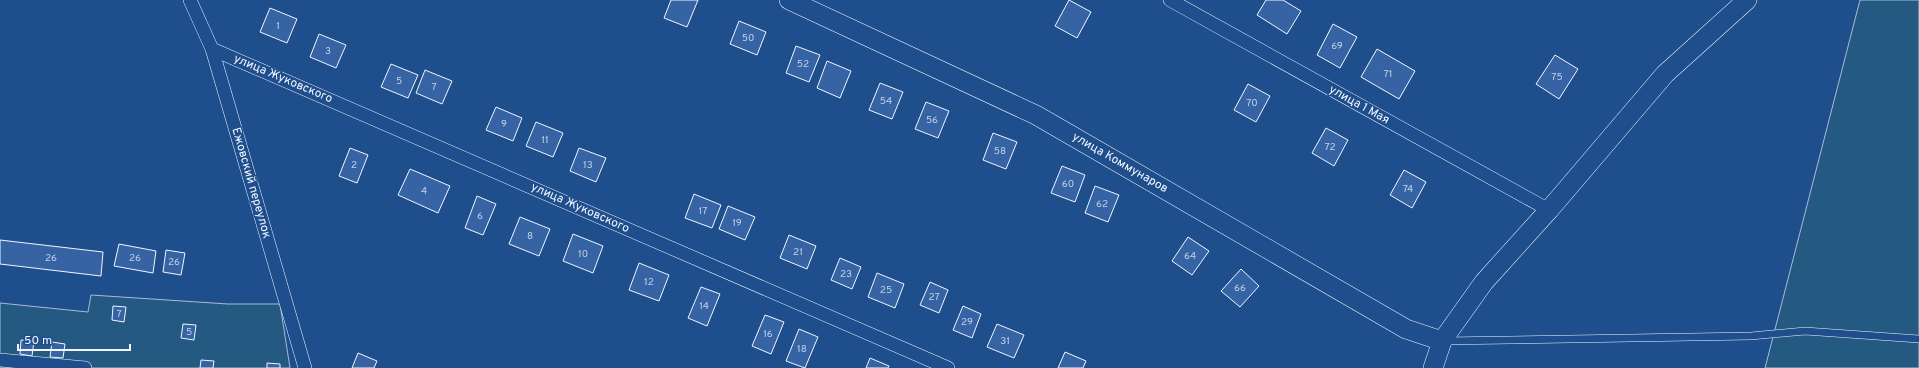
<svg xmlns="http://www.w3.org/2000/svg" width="1919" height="368" font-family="Overpass,sans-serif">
<rect width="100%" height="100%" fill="#1f4e8c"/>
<!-- green -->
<g fill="#245a82" stroke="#a8bbd7">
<path d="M 1860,0 L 1919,0 L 1919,368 L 1765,368 Z"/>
<path d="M 91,295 L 228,304 L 280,304 L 290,368 L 0,368 L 0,303 L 88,312 Z"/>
</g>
<!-- building -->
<g fill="#3563a3" stroke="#f2f6ff">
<path d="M 671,0 L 698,0 L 687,27 L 664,18 Z"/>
<path d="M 1069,0 L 1091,12 L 1077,38 L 1055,26 Z"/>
<path d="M 1266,0 L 1283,0 L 1301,11 L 1287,34 L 1257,15 Z"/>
<path d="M 270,8 L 297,19 L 287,43 L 260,32 Z"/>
<path d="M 739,21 L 766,32 L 757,55 L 730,44 Z"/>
<path d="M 1333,24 L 1357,37 L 1340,68 L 1317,55 Z"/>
<path d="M 319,34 L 346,45 L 336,68 L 310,57 Z"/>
<path d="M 796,46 L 820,55 L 809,82 L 786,73 Z"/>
<path d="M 1377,49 L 1415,71 L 1399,99 L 1361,77 Z"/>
<path d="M 1555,55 L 1578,69 L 1559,99 L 1536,84 Z"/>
<path d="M 827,61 L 851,71 L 840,98 L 817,88 Z"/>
<path d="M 391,64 L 418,75 L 408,98 L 381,87 Z"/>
<path d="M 425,70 L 452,81 L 442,104 L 416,93 Z"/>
<path d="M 880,83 L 903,92 L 892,119 L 869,110 Z"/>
<path d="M 1248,84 L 1270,96 L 1256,122 L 1234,110 Z"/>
<path d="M 926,102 L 949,111 L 938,138 L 915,129 Z"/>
<path d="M 496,107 L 522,118 L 513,141 L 486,130 Z"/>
<path d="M 536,122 L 563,133 L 553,157 L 526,146 Z"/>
<path d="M 1326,128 L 1348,140 L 1334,166 L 1312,153 Z"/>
<path d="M 993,133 L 1017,142 L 1006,169 L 983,160 Z"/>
<path d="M 350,148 L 368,155 L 357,183 L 339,176 Z"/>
<path d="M 579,148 L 606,158 L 596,182 L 570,171 Z"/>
<path d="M 1062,166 L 1085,175 L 1075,202 L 1051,193 Z"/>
<path d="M 410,169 L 450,186 L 438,213 L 398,195 Z"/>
<path d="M 1404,170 L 1426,182 L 1412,208 L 1390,195 Z"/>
<path d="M 1095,186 L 1119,195 L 1108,222 L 1085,213 Z"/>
<path d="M 694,194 L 721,205 L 712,228 L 685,218 Z"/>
<path d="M 477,196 L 496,204 L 483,235 L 465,228 Z"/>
<path d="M 728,206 L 755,217 L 745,240 L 719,229 Z"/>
<path d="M 520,217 L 550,229 L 539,256 L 509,244 Z"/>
<path d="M 573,234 L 603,246 L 593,273 L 563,261 Z"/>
<path d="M 789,235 L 816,246 L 807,269 L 780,258 Z"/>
<path d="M 1188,237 L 1209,251 L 1192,275 L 1172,261 Z"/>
<path d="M 0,240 L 103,252 L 101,276 L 0,264 Z"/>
<path d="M 119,244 L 156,251 L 153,273 L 114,266 Z"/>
<path d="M 166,250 L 185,253 L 181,275 L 163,272 Z"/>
<path d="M 840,258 L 861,267 L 852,289 L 831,280 Z"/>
<path d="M 639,263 L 669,275 L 659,301 L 629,290 Z"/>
<path d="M 1241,269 L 1259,286 L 1240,307 L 1221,291 Z"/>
<path d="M 877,273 L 904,284 L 895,308 L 868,297 Z"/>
<path d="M 930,282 L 948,290 L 939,313 L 920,305 Z"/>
<path d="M 701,287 L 720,294 L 707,326 L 688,318 Z"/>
<path d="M 113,306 L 126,307 L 124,322 L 112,320 Z"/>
<path d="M 963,306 L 981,314 L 972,338 L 953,330 Z"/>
<path d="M 765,315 L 784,322 L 771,354 L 752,346 Z"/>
<path d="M 183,324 L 196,325 L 194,340 L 181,338 Z"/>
<path d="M 997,324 L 1024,335 L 1014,358 L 987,347 Z"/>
<path d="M 799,329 L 818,337 L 805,368 L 786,361 Z"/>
<path d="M 21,340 L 34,341 L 32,356 L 20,354 Z"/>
<path d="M 52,342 L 65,344 L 63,358 L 50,357 Z"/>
<path d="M 1065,352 L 1086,361 L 1083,368 L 1058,368 Z"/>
<path d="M 358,353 L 377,361 L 374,368 L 352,368 Z"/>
<path d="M 870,358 L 889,366 L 888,368 L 866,368 Z"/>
<path d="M 201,360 L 214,361 L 213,368 L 200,368 Z"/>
<path d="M 267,363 L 280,364 L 280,368 L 267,368 Z"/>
</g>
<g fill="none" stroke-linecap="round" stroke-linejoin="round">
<!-- lane casing -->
<g stroke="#f2f6ff" stroke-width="8">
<path id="lane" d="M 1444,341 L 1751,336 L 1805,331 L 1919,339"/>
</g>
<!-- street casing -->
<g stroke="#f2f6ff" stroke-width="14">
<g id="street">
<path d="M 190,0 L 212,49 L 305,368"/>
<path d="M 1170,0 L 1549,210"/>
<path d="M 212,49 L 948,368"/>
<path d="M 0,360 L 85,368"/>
</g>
</g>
<!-- secondary casing -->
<g stroke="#f2f6ff" stroke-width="20">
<g id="secondary">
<path d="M 789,0 L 1036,115 L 1406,329 L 1442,341"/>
<path d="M 1433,368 L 1442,341 L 1484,282 L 1549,210 L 1665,74 L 1747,0"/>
</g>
</g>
<!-- lane -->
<use href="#lane" stroke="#1f4e8c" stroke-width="7"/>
<!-- street -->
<use href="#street" stroke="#1f4e8c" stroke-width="13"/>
<!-- secondary -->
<use href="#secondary" stroke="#1f4e8c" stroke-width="19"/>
</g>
<g text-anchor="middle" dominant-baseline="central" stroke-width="3" stroke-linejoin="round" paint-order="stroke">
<!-- number labels -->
<g font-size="10" fill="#c3d1e8">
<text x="278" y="26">1</text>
<text x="748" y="38">50</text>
<text x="1337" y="46">69</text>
<text x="328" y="51">3</text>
<text x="803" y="64">52</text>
<text x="1388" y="74">71</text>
<text x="1557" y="77">75</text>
<text x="399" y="81">5</text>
<text x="434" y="87">7</text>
<text x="886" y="101">54</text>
<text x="1252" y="103">70</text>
<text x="932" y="120">56</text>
<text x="504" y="124">9</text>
<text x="545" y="140">11</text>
<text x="1330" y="147">72</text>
<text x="1000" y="151">58</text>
<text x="354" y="165">2</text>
<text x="588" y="165">13</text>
<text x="1068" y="184">60</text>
<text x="1408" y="189">74</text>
<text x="424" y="191">4</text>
<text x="1102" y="204">62</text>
<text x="703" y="211">17</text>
<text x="480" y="216">6</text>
<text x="737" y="223">19</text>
<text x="530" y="236">8</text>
<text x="798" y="252">21</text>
<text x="583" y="254">10</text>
<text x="1190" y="256">64</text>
<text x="51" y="258">26</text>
<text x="135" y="258">26</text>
<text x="174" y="262">26</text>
<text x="846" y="274">23</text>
<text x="649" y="282">12</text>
<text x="1240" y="288">66</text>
<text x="886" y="290">25</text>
<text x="934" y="297">27</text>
<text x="704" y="306">14</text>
<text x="119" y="314">7</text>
<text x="967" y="322">29</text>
<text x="189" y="332">5</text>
<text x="768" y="334">16</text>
<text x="1005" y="341">31</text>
<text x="802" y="349">18</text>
</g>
<!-- street labels -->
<g font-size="12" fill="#f2f6ff" stroke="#1f4e8c">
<text transform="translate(283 79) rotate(23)">улица Жуковского</text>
<text transform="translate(1359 105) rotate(29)">улица 1 Мая</text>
<text transform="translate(1120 163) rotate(30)">улица Коммунаров</text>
<text transform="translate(251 183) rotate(74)">Ежовский переулок</text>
<text transform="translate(580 208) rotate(24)">улица Жуковского</text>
</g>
</g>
<!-- scale -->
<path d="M18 344v6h112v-6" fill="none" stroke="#f2f6ff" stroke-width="2"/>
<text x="24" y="344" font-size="12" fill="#f2f6ff" stroke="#1f4e8c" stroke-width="3" paint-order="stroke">50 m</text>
</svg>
